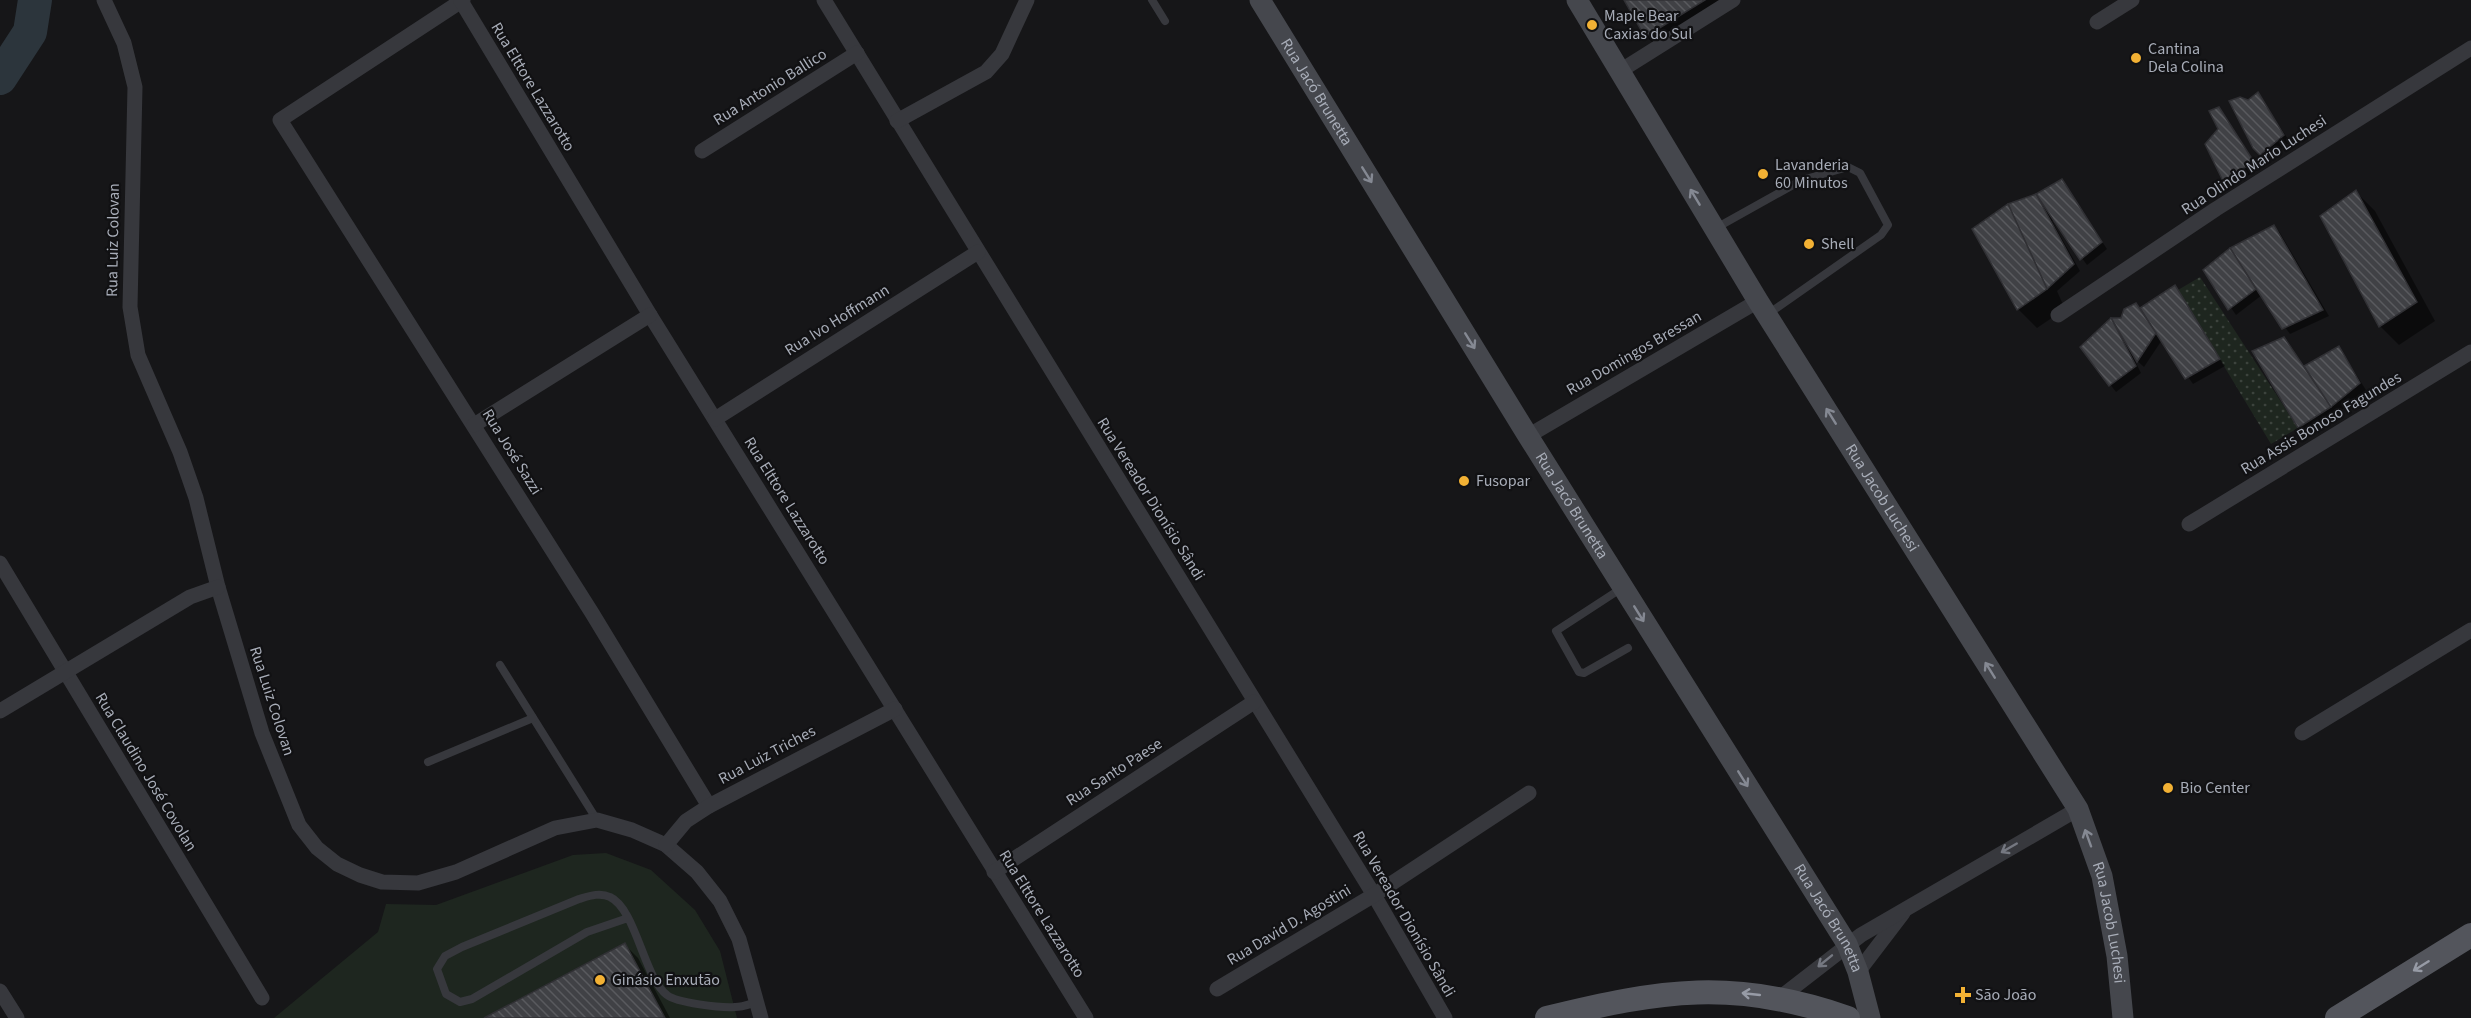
<svg xmlns="http://www.w3.org/2000/svg" width="2471" height="1018" font-family="'Source Sans 3',sans-serif">
<defs>
<pattern id="park-dots" width="8" height="8" patternUnits="userSpaceOnUse" patternTransform="scale(1.5)"><rect width="8" height="8" fill="#1e261f"/><path d="M2 2h.1M6 6h.1" fill="none" stroke="#3c433d" stroke-width="1.8" stroke-linecap="round"/></pattern>
<pattern id="building-back-hatch" width="6" height="6" patternUnits="userSpaceOnUse" patternTransform="scale(1.5)"><rect width="6" height="6" fill="#404145"/><path d="M-1 5l2 2M0 0l6 6M5-1l2 2" fill="none" stroke="#595a5e"/></pattern>
</defs>
<rect width="100%" height="100%" fill="#161618"/>
<!-- grass -->
<path fill="#1e261f" d="M 606,853 L 651,870 L 695,910 L 720,951 L 737,1018 L 274,1018 L 378,932 L 386,904 L 436,905 L 573,855 Z"/>
<!-- park -->
<path fill="url(#park-dots)" d="M 2200,277 L 2298,428 L 2271,444 L 2178,290 Z"/>
<!-- shadow -->
<g fill="#0007">
<path d="M 1625,0 L 1739,0 L 1660,50 L 1646,36 Z"/>
<path d="M 2258,94 L 2290,142 L 2267,160 L 2254,147 L 2248,102 Z"/>
<path d="M 2218,109 L 2259,169 L 2231,186 L 2224,180 Z"/>
<path d="M 2062,181 L 2107,249 L 2087,265 L 2054,220 L 2052,221 L 2080,271 L 2057,291 L 2065,309 L 2037,328 L 2018,309 L 2037,196 Z"/>
<path d="M 2356,192 L 2375,211 L 2435,321 L 2399,345 L 2380,326 Z"/>
<path d="M 2274,226 L 2280,233 L 2329,316 L 2290,334 L 2262,295 L 2236,315 L 2205,271 L 2231,249 Z"/>
<path d="M 2174,287 L 2225,366 L 2193,384 L 2162,340 L 2144,367 L 2133,357 L 2141,373 L 2116,392 L 2082,348 L 2112,320 L 2122,320 Z"/>
<path d="M 2284,339 L 2305,367 L 2339,348 L 2366,390 L 2338,413 L 2305,433 L 2299,427 Z"/>
<path d="M 625,945 L 638,958 L 670,1018 L 487,1018 Z"/>
</g>
<g fill="none" stroke-linecap="round" stroke-linejoin="round">
<!-- river -->
<path stroke="#2c353c" stroke-width="34" d="M 0,78 L 30,32 L 35,0"/>
</g>
<!-- building -->
<g fill="url(#building-back-hatch)" stroke="#303034" stroke-width="1.5">
<path d="M 1624,0 L 1705,0 L 1645,37 Z"/>
<path d="M 2258,92 L 2284,135 L 2260,155 L 2253,148 L 2229,101 L 2240,97 L 2248,100 Z"/>
<path d="M 2219,107 L 2254,162 L 2223,181 L 2205,144 L 2218,129 L 2209,111 Z"/>
<path d="M 2062,179 L 2102,242 L 2080,260 L 2036,194 Z"/>
<path d="M 2356,190 L 2417,302 L 2379,327 L 2320,216 Z"/>
<path d="M 2036,194 L 2074,264 L 2047,289 L 2008,204 Z"/>
<path d="M 2008,204 L 2047,289 L 2017,310 L 1972,229 Z"/>
<path d="M 2274,225 L 2323,310 L 2282,329 L 2230,248 Z"/>
<path d="M 2230,248 L 2256,289 L 2228,310 L 2203,270 Z"/>
<path d="M 2175,285 L 2220,359 L 2185,379 L 2140,308 Z"/>
<path d="M 2136,303 L 2156,333 L 2137,362 L 2111,318 L 2121,318 L 2124,309 Z"/>
<path d="M 2111,318 L 2136,366 L 2109,386 L 2080,347 Z"/>
<path d="M 2284,337 L 2331,407 L 2298,428 L 2252,351 Z"/>
<path d="M 2339,346 L 2360,383 L 2331,407 L 2304,366 Z"/>
<path d="M 625,943 L 665,1018 L 484,1018 Z"/>
</g>
<g fill="none" stroke-linecap="round" stroke-linejoin="round">
<!-- lane -->
<g stroke="#37383d" stroke-width="8">
<path d="M 1152,0 L 1165,21"/>
<path d="M 1716,228 L 1802,180 L 1848,167 L 1860,173 L 1888,225 L 1881,235 L 1768,314"/>
<path d="M 1622,588 L 1556,631 L 1579,672 L 1584,673 L 1628,648"/>
<path d="M 500,665 L 597,820"/>
<path d="M 428,762 L 533,718"/>
<path d="M 628,918 L 587,932 L 472,999 L 460,1002 L 446,994 L 437,969 L 445,956 L 462,947 L 579,899 C 589,896 600,892 610,897 C 636,909 644,978 667,995 C 677,1003 721,1008 735,1007 C 742,1007 750,1004 757,1002"/>
</g>
<!-- street -->
<g stroke="#37383d" stroke-width="15">
<path d="M 104,0 L 124,43 L 135,87 L 130,307 L 138,355 L 180,452 L 196,498 L 218,587 L 262,733 L 299,825 L 317,848 L 337,864 L 360,875 L 382,882 L 418,883 L 456,872 L 555,828 L 597,820 L 632,830 L 666,845 L 697,872 L 720,901 L 739,939 L 761,1018"/>
<path d="M 463,0 L 280,120 L 592,613 L 709,806"/>
<path d="M 824,0 L 1374,895 L 1445,1018"/>
<path d="M 461,1 L 650,315 L 1086,1018"/>
<path d="M 2097,22 L 2132,0"/>
<path d="M 1620,71 L 1733,0"/>
<path d="M 897,121 L 986,72 L 1002,54 L 1027,0"/>
<path d="M 702,151 L 857,53"/>
<path d="M 2058,315 L 2216,209 L 2471,48"/>
<path d="M 715,419 L 978,252"/>
<path d="M 474,425 L 650,315"/>
<path d="M 1528,436 L 1758,301"/>
<path d="M 2189,524 L 2471,352"/>
<path d="M 0,563 L 262,998"/>
<path d="M 0,711 L 190,597 L 218,587"/>
<path d="M 2302,733 L 2471,630"/>
<path d="M 666,845 L 686,821 L 709,806 L 895,709"/>
<path d="M 994,872 L 1254,702"/>
<path d="M 1858,972 L 1903,913"/>
<path d="M 1217,989 L 1374,895 L 1529,793"/>
<path d="M 0,991 L 17,1018"/>
<path d="M 1781,997 L 1861,935 L 2078,809"/>
</g>
<!-- secondary -->
<g stroke="#45474d" stroke-width="21">
<path id="s1" d="M 1260,0 L 1528,436 L 1847,944 L 1858,972 L 1870,1018"/>
<path id="s2" d="M 1577,0 L 1758,301 L 2078,809 L 2102,876 L 2117,956 L 2123,1018"/>
</g>
<!-- primary -->
<g stroke="#53555c" stroke-width="24">
<path d="M 1547,1018 C 1661,990 1734,978 1848,1018"/>
<path d="M 2337,1018 L 2471,935"/>
</g>
</g>
<!-- one-way arrows -->
<defs><path id="oneway-shaft" d="M-6 0H5M1.5-3L5.5 0L1.5 3" fill="none" stroke-width="1.6" stroke-linecap="round" stroke-linejoin="round" transform="scale(1.5)"/></defs>
<g stroke="#858993">
<use href="#oneway-shaft" transform="translate(1367 175) rotate(58)"/>
<use href="#oneway-shaft" transform="translate(1695 197) rotate(-121)"/>
<use href="#oneway-shaft" transform="translate(1470 341) rotate(58)"/>
<use href="#oneway-shaft" transform="translate(1831 416) rotate(-122)"/>
<use href="#oneway-shaft" transform="translate(1639 614) rotate(58)"/>
<use href="#oneway-shaft" transform="translate(1990 670) rotate(-122)"/>
<use href="#oneway-shaft" transform="translate(1743 779) rotate(58)"/>
<use href="#oneway-shaft" transform="translate(2088 838) rotate(-110)"/>
</g>
<g stroke="#757881">
<use href="#oneway-shaft" transform="translate(2009 848) rotate(150)"/>
<use href="#oneway-shaft" transform="translate(1825 961) rotate(141)"/>
</g>
<g stroke="#979ba6">
<use href="#oneway-shaft" transform="translate(2421 966) rotate(148)"/>
<use href="#oneway-shaft" transform="translate(1751 994) rotate(-174)"/>
</g>
<!-- markers -->
<g fill="#f2b134" stroke="#111113" stroke-width="2">
<circle cx="1592" cy="25" r="6"/>
<circle cx="2136" cy="58" r="6"/>
<circle cx="1763" cy="174" r="6"/>
<circle cx="1809" cy="244" r="6"/>
<circle cx="1464" cy="481" r="6"/>
<circle cx="2168" cy="788" r="6"/>
<circle cx="600" cy="980" r="6"/>
<path d="M1960 986h6v6h6v6h-6v6h-6v-6h-6v-6h6z"/>
</g>
<g text-anchor="middle" dominant-baseline="central" stroke-width="4.5" stroke-linejoin="round" paint-order="stroke">
<!-- poi labels -->
<g font-size="16" fill="#a8adb8" stroke="#111113" text-anchor="start">
<text x="1604" y="16">Maple Bear<tspan x="1604" dy="18">Caxias do Sul</tspan></text>
<text x="2148" y="49">Cantina<tspan x="2148" dy="18">Dela Colina</tspan></text>
<text x="1775" y="165">Lavanderia<tspan x="1775" dy="18">60 Minutos</tspan></text>
<text x="1821" y="244">Shell</text>
<text x="1476" y="481">Fusopar</text>
<text x="2180" y="788">Bio Center</text>
<text x="612" y="980">Ginásio Enxutão</text>
<text x="1975" y="995">São João</text>
</g>
<!-- street labels -->
<g font-size="16" fill="#a8adb8" stroke="#111113">
<text transform="translate(533 87) rotate(59)">Rua Elttore Lazzarotto</text>
<text transform="translate(770 87) rotate(-32)">Rua Antonio Ballico</text>
<text stroke="none"><textPath href="#s1" startOffset="108">Rua Jacó Brunetta</textPath></text>
<text transform="translate(2254 165) rotate(-33)">Rua Olindo Mario Luchesi</text>
<text transform="translate(113 240) rotate(-89)">Rua Luiz Colovan</text>
<text transform="translate(837 320) rotate(-32)">Rua Ivo Hoffmann</text>
<text transform="translate(1634 353) rotate(-30)">Rua Domingos Bressan</text>
<text transform="translate(2321 423) rotate(-31)">Rua Assis Bonoso Fagundes</text>
<text transform="translate(512 452) rotate(58)">Rua José Sazzi</text>
<text stroke="none"><textPath href="#s2" startOffset="584">Rua Jacob Luchesi</textPath></text>
<text transform="translate(1151 499) rotate(58)">Rua Vereador Dionísio Sândi</text>
<text transform="translate(787 501) rotate(58)">Rua Elttore Lazzarotto</text>
<text stroke="none"><textPath href="#s1" startOffset="594">Rua Jacó Brunetta</textPath></text>
<text transform="translate(272 701) rotate(72)">Rua Luiz Colovan</text>
<text transform="translate(767 755) rotate(-28)">Rua Luiz Triches</text>
<text transform="translate(146 772) rotate(59)">Rua Claudino José Covolan</text>
<text transform="translate(1114 772) rotate(-33)">Rua Santo Paese</text>
<text transform="translate(1042 914) rotate(58)">Rua Elttore Lazzarotto</text>
<text transform="translate(1404 914) rotate(60)">Rua Vereador Dionísio Sândi</text>
<text stroke="none"><textPath href="#s1" startOffset="1080">Rua Jacó Brunetta</textPath></text>
<text stroke="none"><textPath href="#s2" startOffset="1070">Rua Jacob Luchesi</textPath></text>
<text transform="translate(1289 925) rotate(-31)">Rua David D. Agostini</text>
</g>
</g>
</svg>
